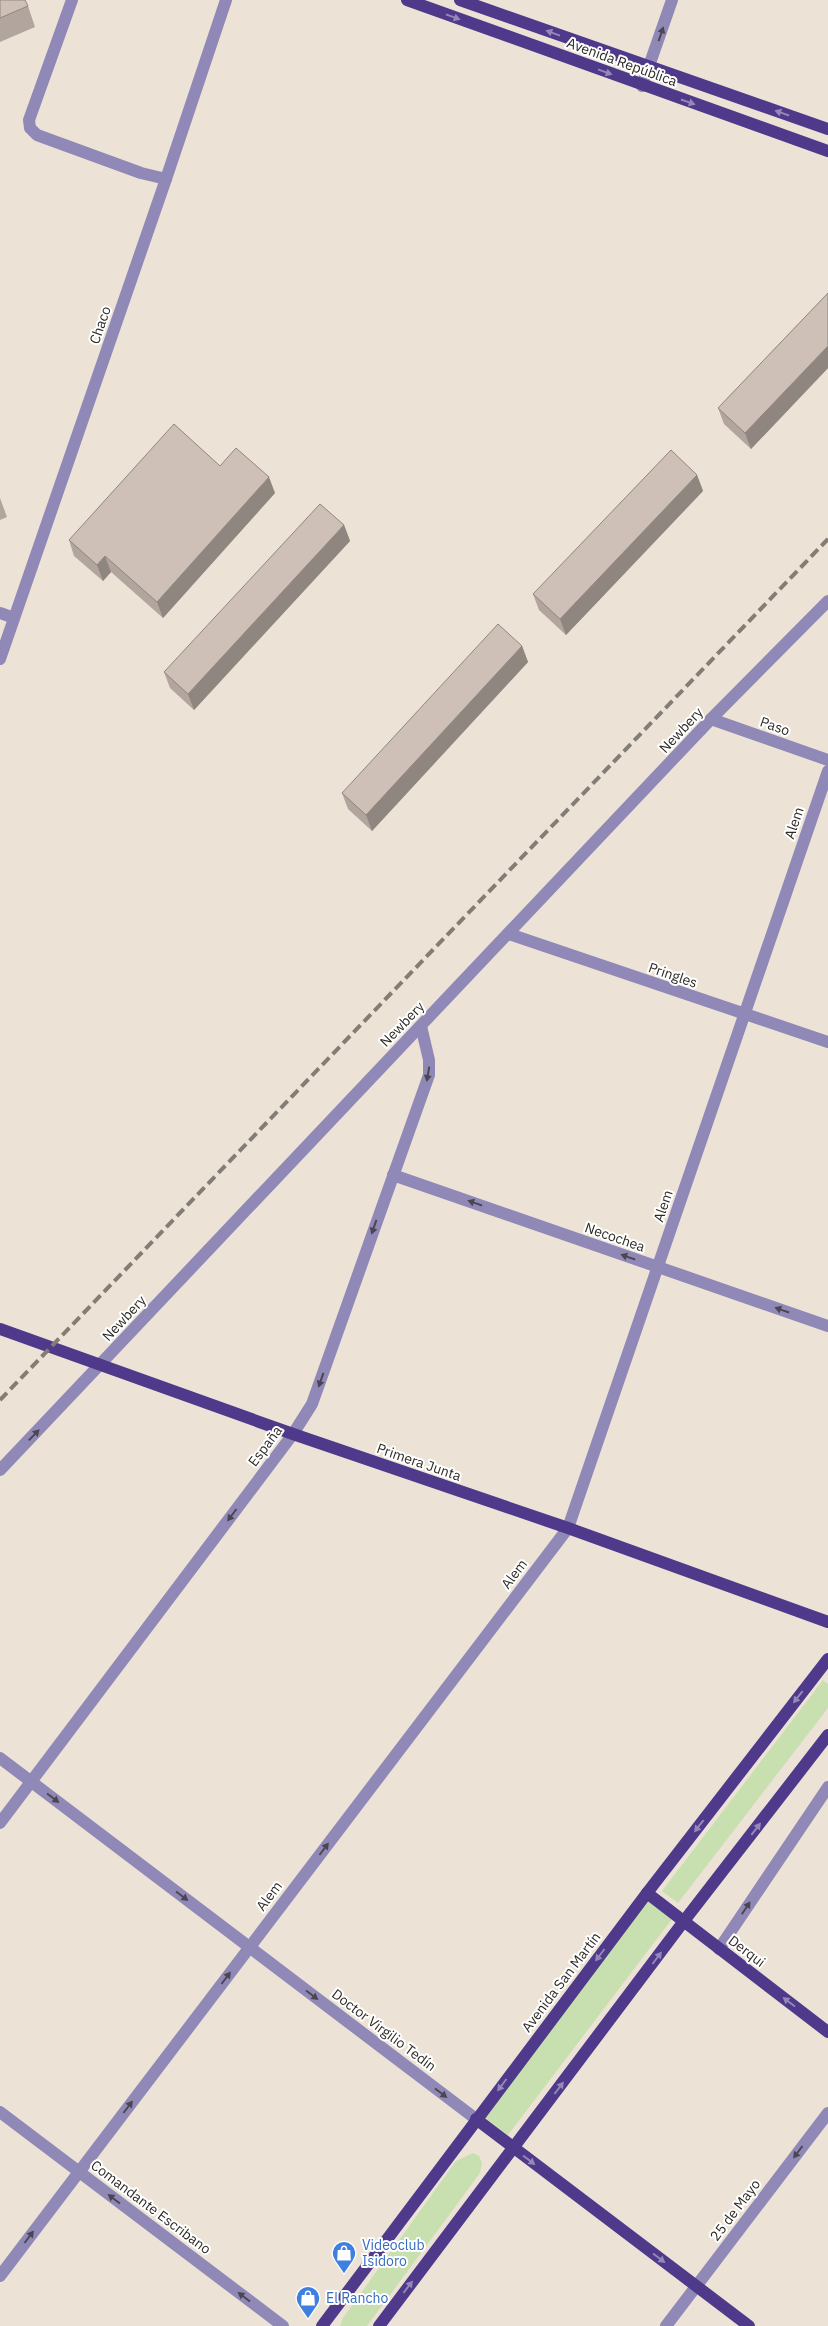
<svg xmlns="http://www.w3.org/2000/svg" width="828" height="2326" font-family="'IBM Plex Sans',sans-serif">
<rect width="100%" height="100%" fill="#ece3d6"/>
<!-- green -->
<g fill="#c8e0b0">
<path d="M 823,1680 L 828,1684 L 828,1708 L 678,1903 L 662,1891 Z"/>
<path d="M 648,1901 L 672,1919 L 508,2135 L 484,2117 Z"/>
<path d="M 473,2153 L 479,2156 L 482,2163 L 480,2173 L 367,2326 L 340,2326 L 343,2318 L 456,2161 Z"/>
</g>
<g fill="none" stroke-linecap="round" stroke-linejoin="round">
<!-- minor -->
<g stroke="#9089b7" stroke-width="12">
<path d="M 72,0 L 29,120 L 30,128 L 37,135 L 141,173 L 166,179"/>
<path d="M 642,86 L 672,0"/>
<path d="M 0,613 L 14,618"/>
<path d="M 0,659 L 166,179 L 226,0"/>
<path d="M 711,719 L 828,760"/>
<path d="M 509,934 L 828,1042"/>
<path d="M 393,1175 L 828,1326"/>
<path d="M 0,1470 L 711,719 L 828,601"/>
<path d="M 0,1758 L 476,2119"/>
<path d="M 0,1823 L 293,1434 L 312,1404 L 429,1075 L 429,1060 L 421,1026"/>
<path d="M 719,1949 L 828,1787"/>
<path d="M 0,2112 L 283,2326"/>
<path d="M 0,2276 L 568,1528 L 828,771"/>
<path d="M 666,2326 L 828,2113"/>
</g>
<!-- major -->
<g stroke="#4e398a" stroke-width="12">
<path d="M 407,0 L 828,151"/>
<path d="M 460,0 L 828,129"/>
<path d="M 0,1329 L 293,1434 L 568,1528 L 828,1622"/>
<path d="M 647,1893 L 828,2032"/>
<path d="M 476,2119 L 749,2326"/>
<path d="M 322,2326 L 647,1893 L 828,1659"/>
<path d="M 379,2326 L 684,1921 L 828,1735"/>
</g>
<!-- rail -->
<path stroke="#837d75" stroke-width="4" stroke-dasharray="10 5" stroke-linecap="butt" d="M 0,1400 L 828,539"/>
</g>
<!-- wall -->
<g fill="#b1a59d">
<path d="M 0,0 L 28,6 L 35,27 L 0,42 Z"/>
<path d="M 828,293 L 828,368 L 751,449 L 724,424 L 718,408 Z"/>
<path d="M 220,466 L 275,493 L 163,618 L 111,572 L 103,581 L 74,556 L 69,540 Z"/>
<path d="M 697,475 L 703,491 L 566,635 L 539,610 L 533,594 Z"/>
<path d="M 0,498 L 7,517 L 0,520 Z"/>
<path d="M 344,525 L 350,541 L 194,710 L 170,688 L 164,672 Z"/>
<path d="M 522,646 L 528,662 L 372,831 L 348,809 L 342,793 Z"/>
</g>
<!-- shaded-wall -->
<g fill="#908680">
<path d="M 828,346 L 828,368 L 751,449 L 745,433 Z"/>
<path d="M 697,475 L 703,491 L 566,635 L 560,619 Z"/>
<path d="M 269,477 L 275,493 L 163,618 L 157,602 Z"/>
<path d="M 344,525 L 350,541 L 194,710 L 188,694 Z"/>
<path d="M 105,556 L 111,572 L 103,581 L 97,565 Z"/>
<path d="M 522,646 L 528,662 L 372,831 L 366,815 Z"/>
</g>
<!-- building -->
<g fill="#cec0b7" stroke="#908680">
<path d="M 0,0 L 25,0 L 28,6 L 0,18 Z"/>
<path d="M 828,293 L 828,346 L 745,433 L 718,408 Z"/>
<path d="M 174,424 L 220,466 L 236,448 L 269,477 L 157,602 L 105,556 L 97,565 L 69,540 Z"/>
<path d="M 671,450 L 697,475 L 560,619 L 533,594 Z"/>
<path d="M 320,504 L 344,525 L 188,694 L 164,672 Z"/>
<path d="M 498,624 L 522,646 L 366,815 L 342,793 Z"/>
</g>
<!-- one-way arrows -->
<defs><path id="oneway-solid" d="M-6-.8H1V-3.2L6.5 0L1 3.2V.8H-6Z" transform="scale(1.25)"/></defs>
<g fill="#9588b9">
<use href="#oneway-solid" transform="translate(453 17) rotate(20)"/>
<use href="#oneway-solid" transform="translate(553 33) rotate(-160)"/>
<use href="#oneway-solid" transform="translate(605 72) rotate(20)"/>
<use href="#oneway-solid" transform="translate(688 102) rotate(19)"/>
<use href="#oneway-solid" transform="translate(782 113) rotate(-161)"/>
<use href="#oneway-solid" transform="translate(798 1697) rotate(128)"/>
<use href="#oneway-solid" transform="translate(699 1826) rotate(128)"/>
<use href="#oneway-solid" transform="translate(756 1829) rotate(-52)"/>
<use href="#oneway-solid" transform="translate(600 1955) rotate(127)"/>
<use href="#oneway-solid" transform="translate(657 1958) rotate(-53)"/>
<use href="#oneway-solid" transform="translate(789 2002) rotate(-143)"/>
<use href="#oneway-solid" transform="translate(502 2085) rotate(127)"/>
<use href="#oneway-solid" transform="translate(559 2088) rotate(-53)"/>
<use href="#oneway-solid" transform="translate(529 2160) rotate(37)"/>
<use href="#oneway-solid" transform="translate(659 2258) rotate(37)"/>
<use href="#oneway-solid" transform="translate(408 2287) rotate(-53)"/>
</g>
<g fill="#4b4651">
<use href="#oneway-solid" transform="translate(661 34) rotate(-71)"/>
<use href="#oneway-solid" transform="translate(428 1074) rotate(100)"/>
<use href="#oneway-solid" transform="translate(475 1203) rotate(-161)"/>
<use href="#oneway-solid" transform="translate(374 1227) rotate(109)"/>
<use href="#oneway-solid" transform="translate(628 1257) rotate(-161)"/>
<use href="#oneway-solid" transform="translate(782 1310) rotate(-161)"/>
<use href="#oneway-solid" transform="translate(321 1380) rotate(109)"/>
<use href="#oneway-solid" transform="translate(34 1435) rotate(-46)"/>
<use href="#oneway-solid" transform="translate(232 1515) rotate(127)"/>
<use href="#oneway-solid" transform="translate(53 1798) rotate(37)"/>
<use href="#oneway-solid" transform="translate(324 1849) rotate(-53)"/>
<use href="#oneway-solid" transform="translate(182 1896) rotate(37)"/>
<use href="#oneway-solid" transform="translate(746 1908) rotate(-56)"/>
<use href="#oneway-solid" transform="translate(226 1978) rotate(-53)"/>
<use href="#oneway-solid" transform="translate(312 1995) rotate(37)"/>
<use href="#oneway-solid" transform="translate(441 2093) rotate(37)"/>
<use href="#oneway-solid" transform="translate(128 2107) rotate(-53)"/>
<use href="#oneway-solid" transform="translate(798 2152) rotate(127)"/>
<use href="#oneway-solid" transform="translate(114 2199) rotate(-143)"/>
<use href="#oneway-solid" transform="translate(29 2237) rotate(-53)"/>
<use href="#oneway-solid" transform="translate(244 2297) rotate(-143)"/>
</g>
<!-- icons -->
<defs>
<g id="shop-pin" transform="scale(1.25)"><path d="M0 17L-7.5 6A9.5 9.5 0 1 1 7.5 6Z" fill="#3f7fe0" stroke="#fff"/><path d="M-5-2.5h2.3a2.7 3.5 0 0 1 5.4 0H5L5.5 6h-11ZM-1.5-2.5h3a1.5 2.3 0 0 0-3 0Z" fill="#fff"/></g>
</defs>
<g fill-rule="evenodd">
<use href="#shop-pin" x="344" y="2253"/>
<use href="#shop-pin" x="308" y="2298"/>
</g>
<g text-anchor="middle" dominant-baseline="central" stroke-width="4" stroke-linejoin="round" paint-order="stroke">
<!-- street labels -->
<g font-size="14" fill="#2d2a25" stroke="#fff">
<text transform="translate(622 62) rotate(20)">Avenida República</text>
<text transform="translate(100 325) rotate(-71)">Chaco</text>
<text transform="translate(775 726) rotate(19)">Paso</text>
<text transform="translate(681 730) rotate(-47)">Newbery</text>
<text transform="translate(794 823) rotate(-71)">Alem</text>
<text transform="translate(673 975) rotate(19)">Pringles</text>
<text transform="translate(402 1024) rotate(-46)">Newbery</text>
<text transform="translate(663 1206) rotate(-71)">Alem</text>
<text transform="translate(615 1237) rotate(19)">Necochea</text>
<text transform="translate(124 1318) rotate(-47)">Newbery</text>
<text transform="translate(265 1446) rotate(-53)">España</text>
<text transform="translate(419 1462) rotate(19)">Primera Junta</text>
<text transform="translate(514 1574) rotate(-53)">Alem</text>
<text transform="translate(269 1896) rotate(-53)">Alem</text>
<text transform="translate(747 1951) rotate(37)">Derqui</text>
<text transform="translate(561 1982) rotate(-53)">Avenida San Martín</text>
<text transform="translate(384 2030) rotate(37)">Doctor Virgilio Tedín</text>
<text transform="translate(151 2207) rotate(37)">Comandante Escribano</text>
<text transform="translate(735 2210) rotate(-53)">25 de Mayo</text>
</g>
<!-- shop labels -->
<g font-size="14" fill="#366cbe" stroke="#fff" text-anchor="start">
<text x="362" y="2245">Videoclub<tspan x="362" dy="16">Isidoro</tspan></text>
<text x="326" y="2298">El Rancho</text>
</g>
</g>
</svg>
